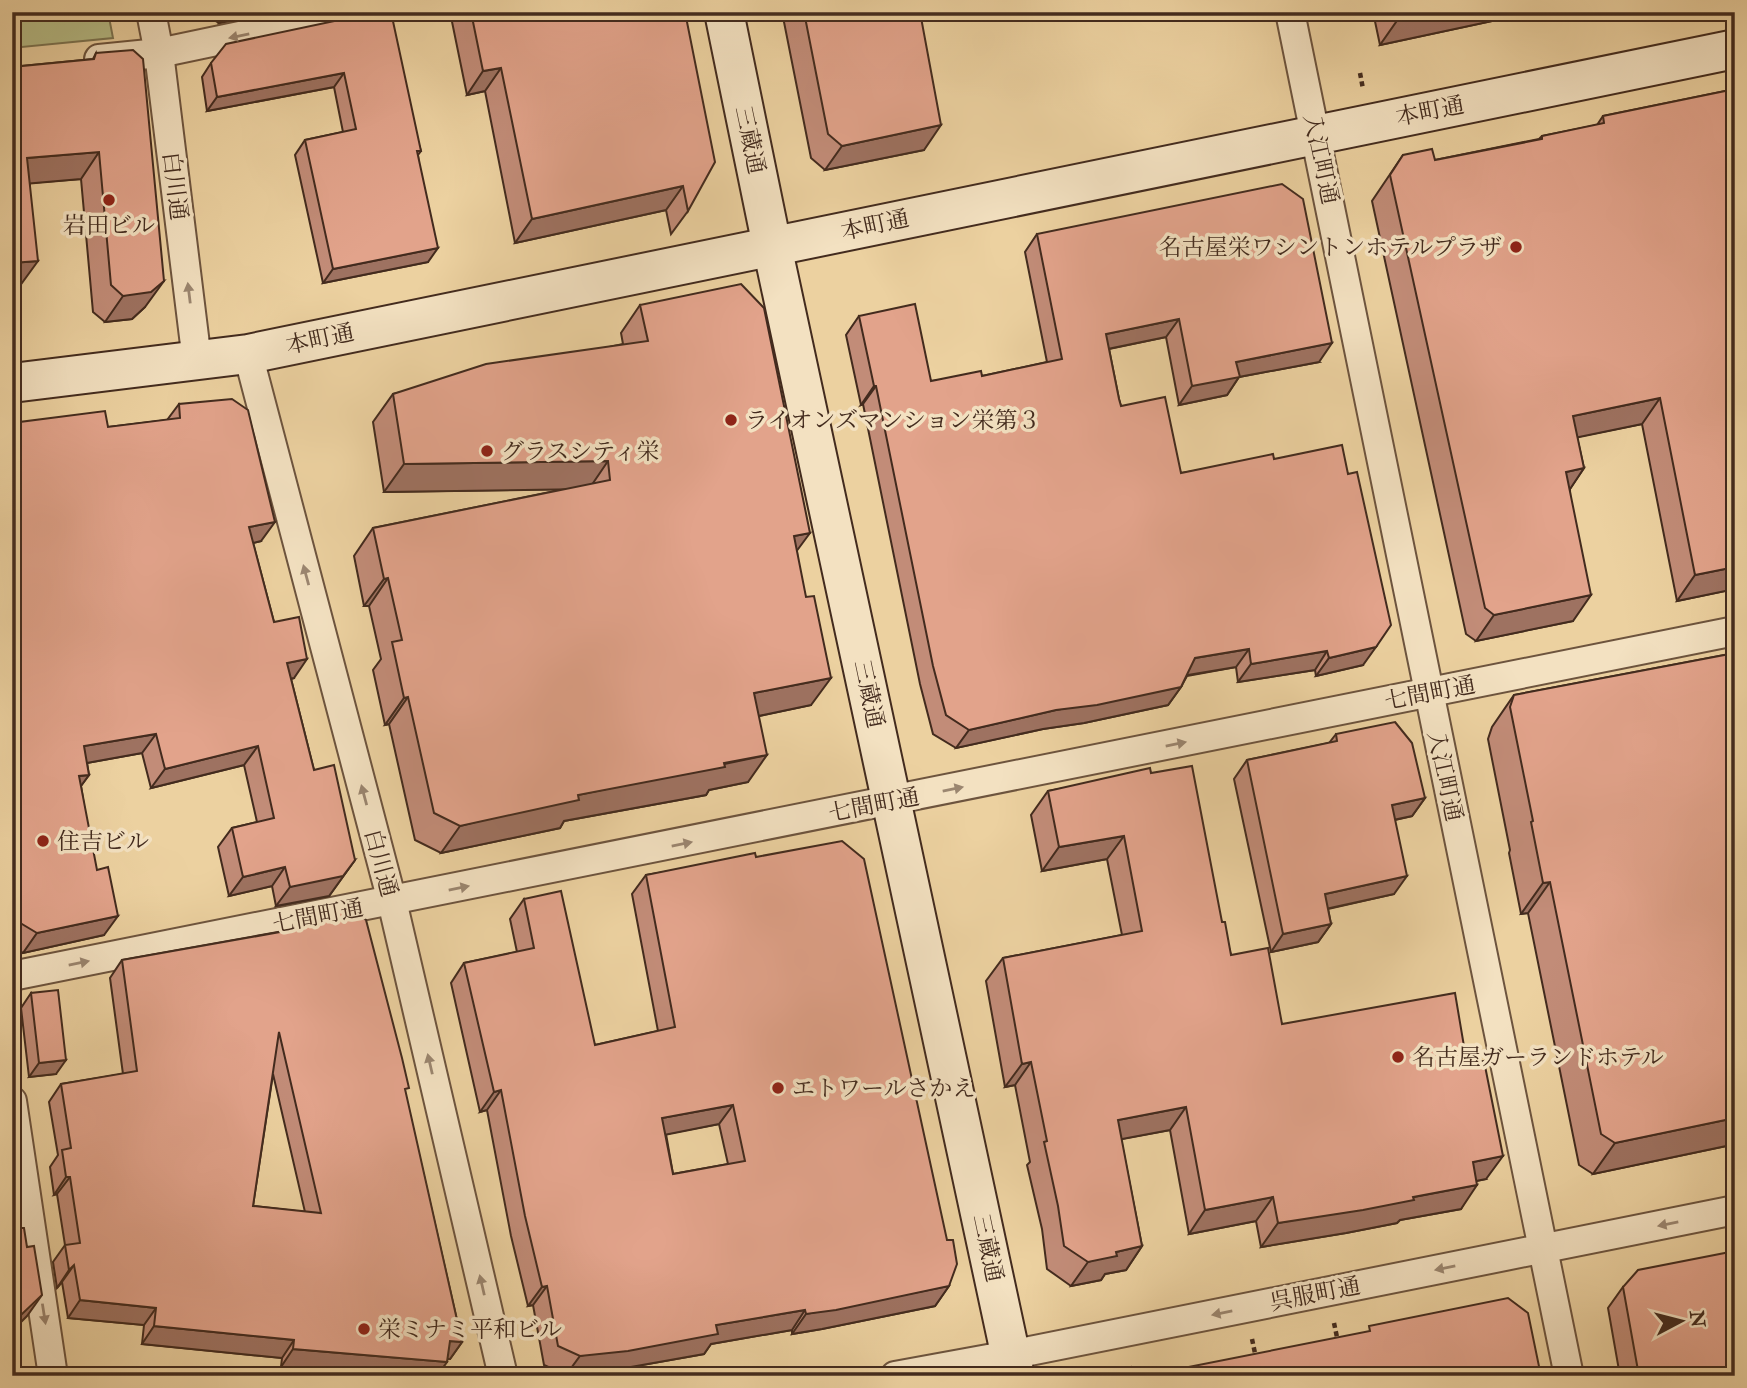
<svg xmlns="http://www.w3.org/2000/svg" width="1747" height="1388" font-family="'IM FELL Double Pica','Noto Serif JP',serif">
<rect width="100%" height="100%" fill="#ecd1a0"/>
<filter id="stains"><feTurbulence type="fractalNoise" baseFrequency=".00286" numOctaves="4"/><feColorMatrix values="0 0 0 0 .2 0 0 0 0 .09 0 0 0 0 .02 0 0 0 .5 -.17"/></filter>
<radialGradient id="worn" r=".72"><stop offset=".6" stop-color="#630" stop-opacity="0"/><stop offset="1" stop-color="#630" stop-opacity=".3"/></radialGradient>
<!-- green -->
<path fill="#b6bc86" stroke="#7c7452" stroke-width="2" d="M 12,12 L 108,12 L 113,38 L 12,48 Z"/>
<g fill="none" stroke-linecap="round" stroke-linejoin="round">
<!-- street casing -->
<g stroke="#6d543e" stroke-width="32">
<g id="street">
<path d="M 151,12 L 159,53 L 197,361"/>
<path d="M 1290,12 L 1569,1376"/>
<path d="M 99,59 L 159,53 L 354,12"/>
<path d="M 248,354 L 392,901 L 503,1376"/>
<path d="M 12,976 L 1735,631"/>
<path d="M 12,1101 L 53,1376"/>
<path d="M 895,1376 L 1010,1355 L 1735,1210"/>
</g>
</g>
<!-- secondary casing -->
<g stroke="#432b1e" stroke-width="42">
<g id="secondary">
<path d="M 724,12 L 772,246 L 1015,1376"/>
<path d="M 12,383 L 248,354 L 1735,49"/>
</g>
</g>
<!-- path -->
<g stroke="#432b1e" stroke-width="4.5" stroke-dasharray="5 3.5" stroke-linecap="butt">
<path d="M 1360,73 L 1363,89"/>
<path d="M 1334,1323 L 1338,1342"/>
<path d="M 1252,1339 L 1256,1358"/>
</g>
<!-- street -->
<use href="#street" stroke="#f3e1c1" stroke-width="28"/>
<!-- secondary -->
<use href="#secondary" stroke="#f3e1c1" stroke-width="38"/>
</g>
<!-- wall -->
<g fill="#c28c78" stroke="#432b1e" stroke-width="2" fill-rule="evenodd">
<path d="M 200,12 L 272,12 L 219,23 Z"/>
<path d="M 377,12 L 421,151 L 418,155 L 428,262 L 323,283 L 295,155 L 305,140 L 343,132 L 334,87 L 207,111 L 202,77 L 211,63 Z"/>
<path d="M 450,12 L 685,12 L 688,211 L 671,234 L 666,210 L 515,243 L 485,91 L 467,95 Z"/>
<path d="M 782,12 L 920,12 L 924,150 L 825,170 L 811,158 Z"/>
<path d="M 1373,12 L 1534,12 L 1380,45 Z"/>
<path d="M 96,53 L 145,307 L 132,319 L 105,322 L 93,312 L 81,179 L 30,183 L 19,287 L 12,67 L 93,59 Z"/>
<path d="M 1735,89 L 1735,589 L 1677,601 L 1642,424 L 1577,437 L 1584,468 L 1570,489 L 1573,621 L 1476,641 L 1466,634 L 1372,201 L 1403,155 L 1435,160 L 1539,139 L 1542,136 L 1597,125 L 1603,116 Z"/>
<path d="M 1037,234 L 1319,362 L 1239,377 L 1227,395 L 1179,405 L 1166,337 L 1109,349 L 1119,399 L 1121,406 L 1181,473 L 1274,459 L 1363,665 L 1316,676 L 1315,670 L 1238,682 L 1236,667 L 1187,676 L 1181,687 L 1168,705 L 1084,723 L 1043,729 L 956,748 L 933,734 L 920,684 L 863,404 L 861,405 L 846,335 L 859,316 L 931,381 L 982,376 L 1047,362 L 1025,252 Z"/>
<path d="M 640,305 L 797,552 L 811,705 L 759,716 L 748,782 L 709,790 L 706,795 L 564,821 L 560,828 L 441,853 L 415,840 L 389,724 L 385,725 L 373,670 L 381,659 L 369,606 L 364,606 L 354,556 L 373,528 L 565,489 L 384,492 L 373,422 L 393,394 L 623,344 L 621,333 Z"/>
<path d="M 179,404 L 261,541 L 253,543 L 274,622 L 294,678 L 291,679 L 314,770 L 355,860 L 329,896 L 276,906 L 272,886 L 229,896 L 218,847 L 232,828 L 257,822 L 244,765 L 151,788 L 142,753 L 87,763 L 89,775 L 81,786 L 104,935 L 23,953 L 12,945 L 12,423 L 108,427 L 167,420 Z"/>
<path d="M 1735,653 L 1735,1150 L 1733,1151 L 1731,1145 L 1593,1174 L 1579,1165 L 1528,913 L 1521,914 L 1509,853 L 1510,850 L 1488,739 L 1492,727 L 1514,695 Z"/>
<path d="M 1336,734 L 1425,798 L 1412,816 L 1395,820 L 1394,894 L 1328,909 L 1331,924 L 1318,942 L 1271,952 L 1234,779 L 1247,760 L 1329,743 Z"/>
<path d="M 1151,773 L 1222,922 L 1231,955 L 1282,1024 L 1486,1179 L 1476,1181 L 1461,1209 L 1400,1220 L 1397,1223 L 1346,1233 L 1261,1247 L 1256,1221 L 1189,1234 L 1170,1130 L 1121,1139 L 1142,1246 L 1126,1270 L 1105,1274 L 1101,1280 L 1071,1286 L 1047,1269 L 1042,1229 L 1027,1165 L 1030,1162 L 1015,1085 L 1005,1087 L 986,981 L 1003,958 L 1122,935 L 1107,859 L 1042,871 L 1031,815 L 1048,791 Z"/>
<path d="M 756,857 L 949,1286 L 935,1306 L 822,1329 L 792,1334 L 792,1330 L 711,1344 L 704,1354 L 614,1370 L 566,1375 L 544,1365 L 533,1305 L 528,1306 L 511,1236 L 487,1110 L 480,1112 L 451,983 L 464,963 L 517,952 L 510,919 L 524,899 L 595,1045 L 658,1031 L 632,894 L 646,875 ZM 719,1124 L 728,1164 L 673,1174 L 666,1134 Z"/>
<path d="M 295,921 L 405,1093 L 462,1342 L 450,1359 L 281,1367 L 282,1358 L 142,1344 L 144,1325 L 68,1318 L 62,1282 L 57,1288 L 53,1262 L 65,1245 L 57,1194 L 54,1195 L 50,1167 L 58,1155 L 49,1102 L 61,1084 L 123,1074 L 110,978 L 122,960 L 289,930 ZM 273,1074 L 305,1212 L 253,1206 Z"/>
<path d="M 31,993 L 56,1074 L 29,1077 L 21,1008 Z"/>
<path d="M 1623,1287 L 1735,1376 L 1620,1376 L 1608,1308 Z"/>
</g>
<!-- shaded-wall -->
<g fill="#9e7261" stroke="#432b1e" stroke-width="2">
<path d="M 226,12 L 272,12 L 219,23 Z"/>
<path d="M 1414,12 L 1534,12 L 1380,45 L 1401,15 Z"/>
<path d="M 501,68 L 485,91 L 467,95 L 483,71 Z"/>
<path d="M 344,73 L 334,87 L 207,111 L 217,97 Z"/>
<path d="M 941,125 L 924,150 L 825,170 L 842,146 Z"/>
<path d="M 99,152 L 81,179 L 12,185 L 27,158 Z"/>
<path d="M 683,186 L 666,210 L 515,243 L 532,219 Z"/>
<path d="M 438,248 L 428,262 L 323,283 L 333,269 Z"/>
<path d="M 38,261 L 19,287 L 12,288 L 12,263 Z"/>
<path d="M 164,281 L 145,307 L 132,319 L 105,322 L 123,296 Z"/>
<path d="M 1179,319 L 1166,337 L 1093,352 L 1106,334 Z"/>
<path d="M 1332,343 L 1319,362 L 1239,377 L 1227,395 L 1179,405 L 1192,386 L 1236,362 Z"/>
<path d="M 874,386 L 876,386 L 863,404 L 861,405 Z"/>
<path d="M 1660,398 L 1642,424 L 1555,442 L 1573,416 Z"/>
<path d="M 608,461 L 589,489 L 384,492 L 404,464 Z"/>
<path d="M 1584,468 L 1566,495 L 1566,472 Z"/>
<path d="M 275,522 L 261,541 L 236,547 L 249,527 Z"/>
<path d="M 810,533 L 790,560 L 794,536 Z"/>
<path d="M 1735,567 L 1735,589 L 1677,601 L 1695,575 Z"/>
<path d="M 388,578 L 369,606 L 364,606 L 384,579 Z"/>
<path d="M 1591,595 L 1573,621 L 1476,641 L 1494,615 Z"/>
<path d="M 1376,647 L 1363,665 L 1316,676 L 1329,658 Z"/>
<path d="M 1249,649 L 1236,667 L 1182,676 L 1195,658 Z"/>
<path d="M 1327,651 L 1315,670 L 1238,682 L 1251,664 Z"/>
<path d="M 307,659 L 294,678 L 274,682 L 287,663 Z"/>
<path d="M 831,678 L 811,705 L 735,721 L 754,693 Z"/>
<path d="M 1181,687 L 1168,705 L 1084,723 L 1043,729 L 956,748 L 969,730 L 1056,710 Z"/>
<path d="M 408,697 L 389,724 L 385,725 L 404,698 Z"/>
<path d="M 156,734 L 142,753 L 70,766 L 84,746 Z"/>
<path d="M 258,746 L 244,765 L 151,788 L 165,769 Z"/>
<path d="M 767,755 L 748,782 L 709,790 L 706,795 L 564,821 L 560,828 L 441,853 L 460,826 L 578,795 Z"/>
<path d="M 89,775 L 75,794 L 79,776 Z"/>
<path d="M 1425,798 L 1412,816 L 1379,823 L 1392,805 Z"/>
<path d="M 1124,836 L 1107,859 L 1042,871 L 1059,847 Z"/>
<path d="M 355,860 L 329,896 L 276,906 L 290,887 Z"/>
<path d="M 285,867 L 272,886 L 229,896 L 243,877 Z"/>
<path d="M 1407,876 L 1394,894 L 1312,912 L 1325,894 Z"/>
<path d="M 1550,882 L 1528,913 L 1521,914 L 1543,883 Z"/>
<path d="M 118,916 L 104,935 L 23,953 L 37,933 Z"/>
<path d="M 1331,924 L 1318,942 L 1271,952 L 1283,934 Z"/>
<path d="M 66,1060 L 56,1074 L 29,1077 L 39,1063 Z"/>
<path d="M 1031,1062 L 1015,1085 L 1005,1087 L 1022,1064 Z"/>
<path d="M 501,1090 L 487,1110 L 480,1112 L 494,1092 Z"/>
<path d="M 733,1105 L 719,1124 L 649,1138 L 662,1118 Z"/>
<path d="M 1186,1107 L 1170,1130 L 1101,1143 L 1118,1120 Z"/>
<path d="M 1735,1118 L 1735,1140 L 1731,1145 L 1593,1174 L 1615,1143 Z"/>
<path d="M 1503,1156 L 1486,1179 L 1456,1185 L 1473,1162 Z"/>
<path d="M 66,1177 L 70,1177 L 57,1194 L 54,1195 Z"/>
<path d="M 1477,1185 L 1461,1209 L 1400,1220 L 1397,1223 L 1346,1233 L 1261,1247 L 1278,1223 Z"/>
<path d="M 1273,1197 L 1256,1221 L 1189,1234 L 1205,1210 Z"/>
<path d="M 1142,1246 L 1126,1270 L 1105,1274 L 1101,1280 L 1071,1286 L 1088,1262 L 1116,1252 Z"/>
<path d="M 74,1265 L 62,1282 L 57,1288 L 69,1270 Z"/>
<path d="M 547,1286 L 533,1305 L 528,1306 L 542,1287 Z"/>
<path d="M 949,1286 L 935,1306 L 822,1329 L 792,1334 L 806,1314 Z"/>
<path d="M 42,1295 L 27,1316 L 12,1331 L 12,1314 Z"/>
<path d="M 80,1300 L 156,1308 L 144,1325 L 68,1318 Z"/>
<path d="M 805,1310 L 792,1330 L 711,1344 L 704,1354 L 614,1370 L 566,1375 L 580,1356 L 716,1325 Z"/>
<path d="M 154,1326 L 294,1340 L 282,1358 L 142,1344 Z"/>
<path d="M 450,1341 L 462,1342 L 450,1359 L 438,1358 Z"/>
<path d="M 293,1349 L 447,1362 L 437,1376 L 391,1376 L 281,1367 Z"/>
</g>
<!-- building -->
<g fill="#e2a38b" stroke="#432b1e" stroke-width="2" fill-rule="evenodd">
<path d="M 377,12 L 391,12 L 421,151 L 417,151 L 438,248 L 333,269 L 305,140 L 356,129 L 344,73 L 217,97 L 211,63 L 226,44 Z"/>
<path d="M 471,12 L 685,12 L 715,162 L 688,211 L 683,186 L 532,219 L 501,68 L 483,71 Z"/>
<path d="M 804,12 L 920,12 L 941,125 L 842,146 L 828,134 Z"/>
<path d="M 1400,12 L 1414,12 L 1401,15 Z"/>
<path d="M 133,50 L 143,59 L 164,281 L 151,292 L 123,296 L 111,285 L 99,152 L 27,158 L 38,261 L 12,263 L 12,67 L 94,59 L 96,53 Z"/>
<path d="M 1735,89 L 1735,263 L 1733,263 L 1735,274 L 1735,567 L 1695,575 L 1660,398 L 1573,416 L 1584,468 L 1566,472 L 1591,595 L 1494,615 L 1485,608 L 1390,175 L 1403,155 L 1432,149 L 1435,160 L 1542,139 L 1542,136 L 1604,123 L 1603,116 Z"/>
<path d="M 1282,184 L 1303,199 L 1332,343 L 1236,362 L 1240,377 L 1192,386 L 1179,319 L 1106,334 L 1119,399 L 1121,406 L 1165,397 L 1181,473 L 1273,454 L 1274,459 L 1342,445 L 1348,474 L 1357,472 L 1391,625 L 1376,647 L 1329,658 L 1327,651 L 1251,664 L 1249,649 L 1195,658 L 1181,687 L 1097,705 L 1056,710 L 969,730 L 946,715 L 933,666 L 876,386 L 874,386 L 859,316 L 915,304 L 931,381 L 981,371 L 982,376 L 1062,359 L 1037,234 Z"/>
<path d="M 741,284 L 764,308 L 810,533 L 794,536 L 806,597 L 814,596 L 831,678 L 754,693 L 767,755 L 724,763 L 725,767 L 578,795 L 579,800 L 460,826 L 434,813 L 408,697 L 404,698 L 392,642 L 402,640 L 388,578 L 384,579 L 373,528 L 610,480 L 608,461 L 404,464 L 393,394 L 486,364 L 648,341 L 640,305 Z"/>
<path d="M 232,399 L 248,410 L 275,522 L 249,527 L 274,622 L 299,617 L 307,659 L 287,663 L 314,770 L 334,765 L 355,860 L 343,876 L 290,887 L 285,867 L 243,877 L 232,828 L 274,818 L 258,746 L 165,769 L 156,734 L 84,746 L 89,775 L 79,776 L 97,870 L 108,867 L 118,916 L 37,933 L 12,918 L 12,423 L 105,411 L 108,427 L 180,418 L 179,404 Z"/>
<path d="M 1735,653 L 1735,1118 L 1615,1143 L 1601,1134 L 1550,882 L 1543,883 L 1531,822 L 1533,821 L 1510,707 L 1514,695 Z"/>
<path d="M 1395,722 L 1412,743 L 1425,798 L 1392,805 L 1407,876 L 1325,894 L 1331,924 L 1283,934 L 1247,760 L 1337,741 L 1336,734 Z"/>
<path d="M 1192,766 L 1222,922 L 1225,922 L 1231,955 L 1268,948 L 1282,1024 L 1455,993 L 1467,1064 L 1484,1061 L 1503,1156 L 1473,1162 L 1477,1185 L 1413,1197 L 1414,1200 L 1363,1210 L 1278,1223 L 1273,1197 L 1205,1210 L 1186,1107 L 1118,1120 L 1142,1246 L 1116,1252 L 1117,1256 L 1088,1262 L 1064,1246 L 1058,1206 L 1044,1142 L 1047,1141 L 1031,1062 L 1022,1064 L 1003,958 L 1142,931 L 1124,836 L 1059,847 L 1048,791 L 1150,768 L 1151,773 Z"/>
<path d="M 842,841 L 864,859 L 947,1240 L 953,1240 L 957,1264 L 949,1286 L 836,1310 L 806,1314 L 805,1310 L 716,1325 L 718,1334 L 628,1351 L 580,1356 L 558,1346 L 547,1286 L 542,1287 L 525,1216 L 501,1090 L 494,1092 L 464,963 L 534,948 L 524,899 L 561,891 L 595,1045 L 675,1027 L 646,875 L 755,853 L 756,857 ZM 733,1105 L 745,1161 L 673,1174 L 662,1118 Z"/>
<path d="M 350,910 L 366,920 L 402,1058 L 409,1088 L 405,1089 L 462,1342 L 450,1341 L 447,1362 L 293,1349 L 294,1340 L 154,1326 L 156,1308 L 80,1300 L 74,1265 L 69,1270 L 65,1245 L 80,1243 L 70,1177 L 66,1177 L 62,1150 L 71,1148 L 61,1084 L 137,1071 L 122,960 L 297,929 L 295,921 ZM 279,1032 L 321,1213 L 253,1206 Z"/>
<path d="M 58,990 L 66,1060 L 39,1063 L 31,993 Z"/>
<path d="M 12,1194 L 17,1228 L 24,1228 L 27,1247 L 34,1246 L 42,1295 L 21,1315 L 12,1314 Z"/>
<path d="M 1735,1251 L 1735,1376 L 1639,1376 L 1623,1287 L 1638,1270 Z"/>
<path d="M 1508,1298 L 1528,1313 L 1541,1376 L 1143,1376 L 1370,1331 L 1369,1326 Z"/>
<path d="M 1131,1367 L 1133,1376 L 1107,1376 L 1110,1372 Z"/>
</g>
<!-- one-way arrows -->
<defs><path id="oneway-solid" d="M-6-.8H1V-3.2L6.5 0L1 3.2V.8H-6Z" transform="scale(1.75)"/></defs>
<g fill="#9b8670">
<use href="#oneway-solid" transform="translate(239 36) rotate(168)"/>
<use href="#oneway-solid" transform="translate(189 293) rotate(-97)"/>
<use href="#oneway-solid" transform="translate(306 575) rotate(-105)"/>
<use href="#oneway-solid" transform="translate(1176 744) rotate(-11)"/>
<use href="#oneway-solid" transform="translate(953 789) rotate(-11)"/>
<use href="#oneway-solid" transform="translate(364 795) rotate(-105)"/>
<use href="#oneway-solid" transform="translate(682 844) rotate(-11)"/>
<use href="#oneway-solid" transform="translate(459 888) rotate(-11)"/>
<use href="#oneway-solid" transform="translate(79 963) rotate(-11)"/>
<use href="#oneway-solid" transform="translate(430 1064) rotate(-103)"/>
<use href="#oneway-solid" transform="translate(1668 1224) rotate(169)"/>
<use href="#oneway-solid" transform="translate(1445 1268) rotate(169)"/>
<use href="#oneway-solid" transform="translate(482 1285) rotate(-103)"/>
<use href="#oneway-solid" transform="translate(1222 1313) rotate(169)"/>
<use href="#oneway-solid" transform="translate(44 1314) rotate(81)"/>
</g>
<!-- markers -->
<g fill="#8f2418" stroke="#f3e1c1" stroke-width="2.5">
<circle cx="109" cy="200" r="7"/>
<circle cx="1516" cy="247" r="7"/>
<circle cx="731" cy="420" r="7"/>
<circle cx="487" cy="451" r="7"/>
<circle cx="43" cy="841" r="7"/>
<circle cx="1398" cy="1057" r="7"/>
<circle cx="778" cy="1088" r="7"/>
<circle cx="364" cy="1329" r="7"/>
</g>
<g text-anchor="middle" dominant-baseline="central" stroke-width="7" stroke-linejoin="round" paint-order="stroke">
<!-- street labels -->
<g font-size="23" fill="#432b1e" stroke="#f3e1c1">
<text transform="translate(1430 111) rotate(-11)">本町通</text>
<text transform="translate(750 140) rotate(78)">三蔵通</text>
<text transform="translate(1321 159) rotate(78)">入江町通</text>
<text transform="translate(175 186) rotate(83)">白川通</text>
<text transform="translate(875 225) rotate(-12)">本町通</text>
<text transform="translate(320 339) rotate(-12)">本町通</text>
<text transform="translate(1430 693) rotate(-11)">七間町通</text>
<text transform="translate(869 694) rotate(78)">三蔵通</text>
<text transform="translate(1445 776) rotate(78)">入江町通</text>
<text transform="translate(874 805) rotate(-11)">七間町通</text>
<text transform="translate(381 863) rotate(75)">白川通</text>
<text transform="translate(318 916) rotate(-11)">七間町通</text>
<text transform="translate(988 1248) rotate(78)">三蔵通</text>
<text transform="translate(1315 1294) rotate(-11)">呉服町通</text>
</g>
<!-- poi labels -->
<g font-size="23" fill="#432b1e" stroke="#f3e1c1" text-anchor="start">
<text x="109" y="225" text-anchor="middle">岩田ビル</text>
<text x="1502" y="247" text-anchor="end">名古屋栄ワシントンホテルプラザ</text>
<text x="745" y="420">ライオンズマンション栄第３</text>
<text x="501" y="451">グラスシティ栄</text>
<text x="57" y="841">住吉ビル</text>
<text x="1412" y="1057">名古屋ガーランドホテル</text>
<text x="792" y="1088">エトワールさかえ</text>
<text x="378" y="1329">栄ミナミ平和ビル</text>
</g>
</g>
<!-- margin -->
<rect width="1747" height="1388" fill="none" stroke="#ecd1a0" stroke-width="42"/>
<rect x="14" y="14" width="1719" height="1360" fill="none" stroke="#432b1e" stroke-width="3.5"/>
<rect x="21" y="21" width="1705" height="1346" fill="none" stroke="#432b1e" stroke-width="2"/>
<!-- north arrow -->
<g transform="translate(1681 1321) rotate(83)" stroke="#f3e1c1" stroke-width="5" paint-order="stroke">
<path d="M0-5L12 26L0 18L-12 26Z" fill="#432b1e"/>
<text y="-10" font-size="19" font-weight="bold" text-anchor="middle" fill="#432b1e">N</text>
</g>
<rect width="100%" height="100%" filter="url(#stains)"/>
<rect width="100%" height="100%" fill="url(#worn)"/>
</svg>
